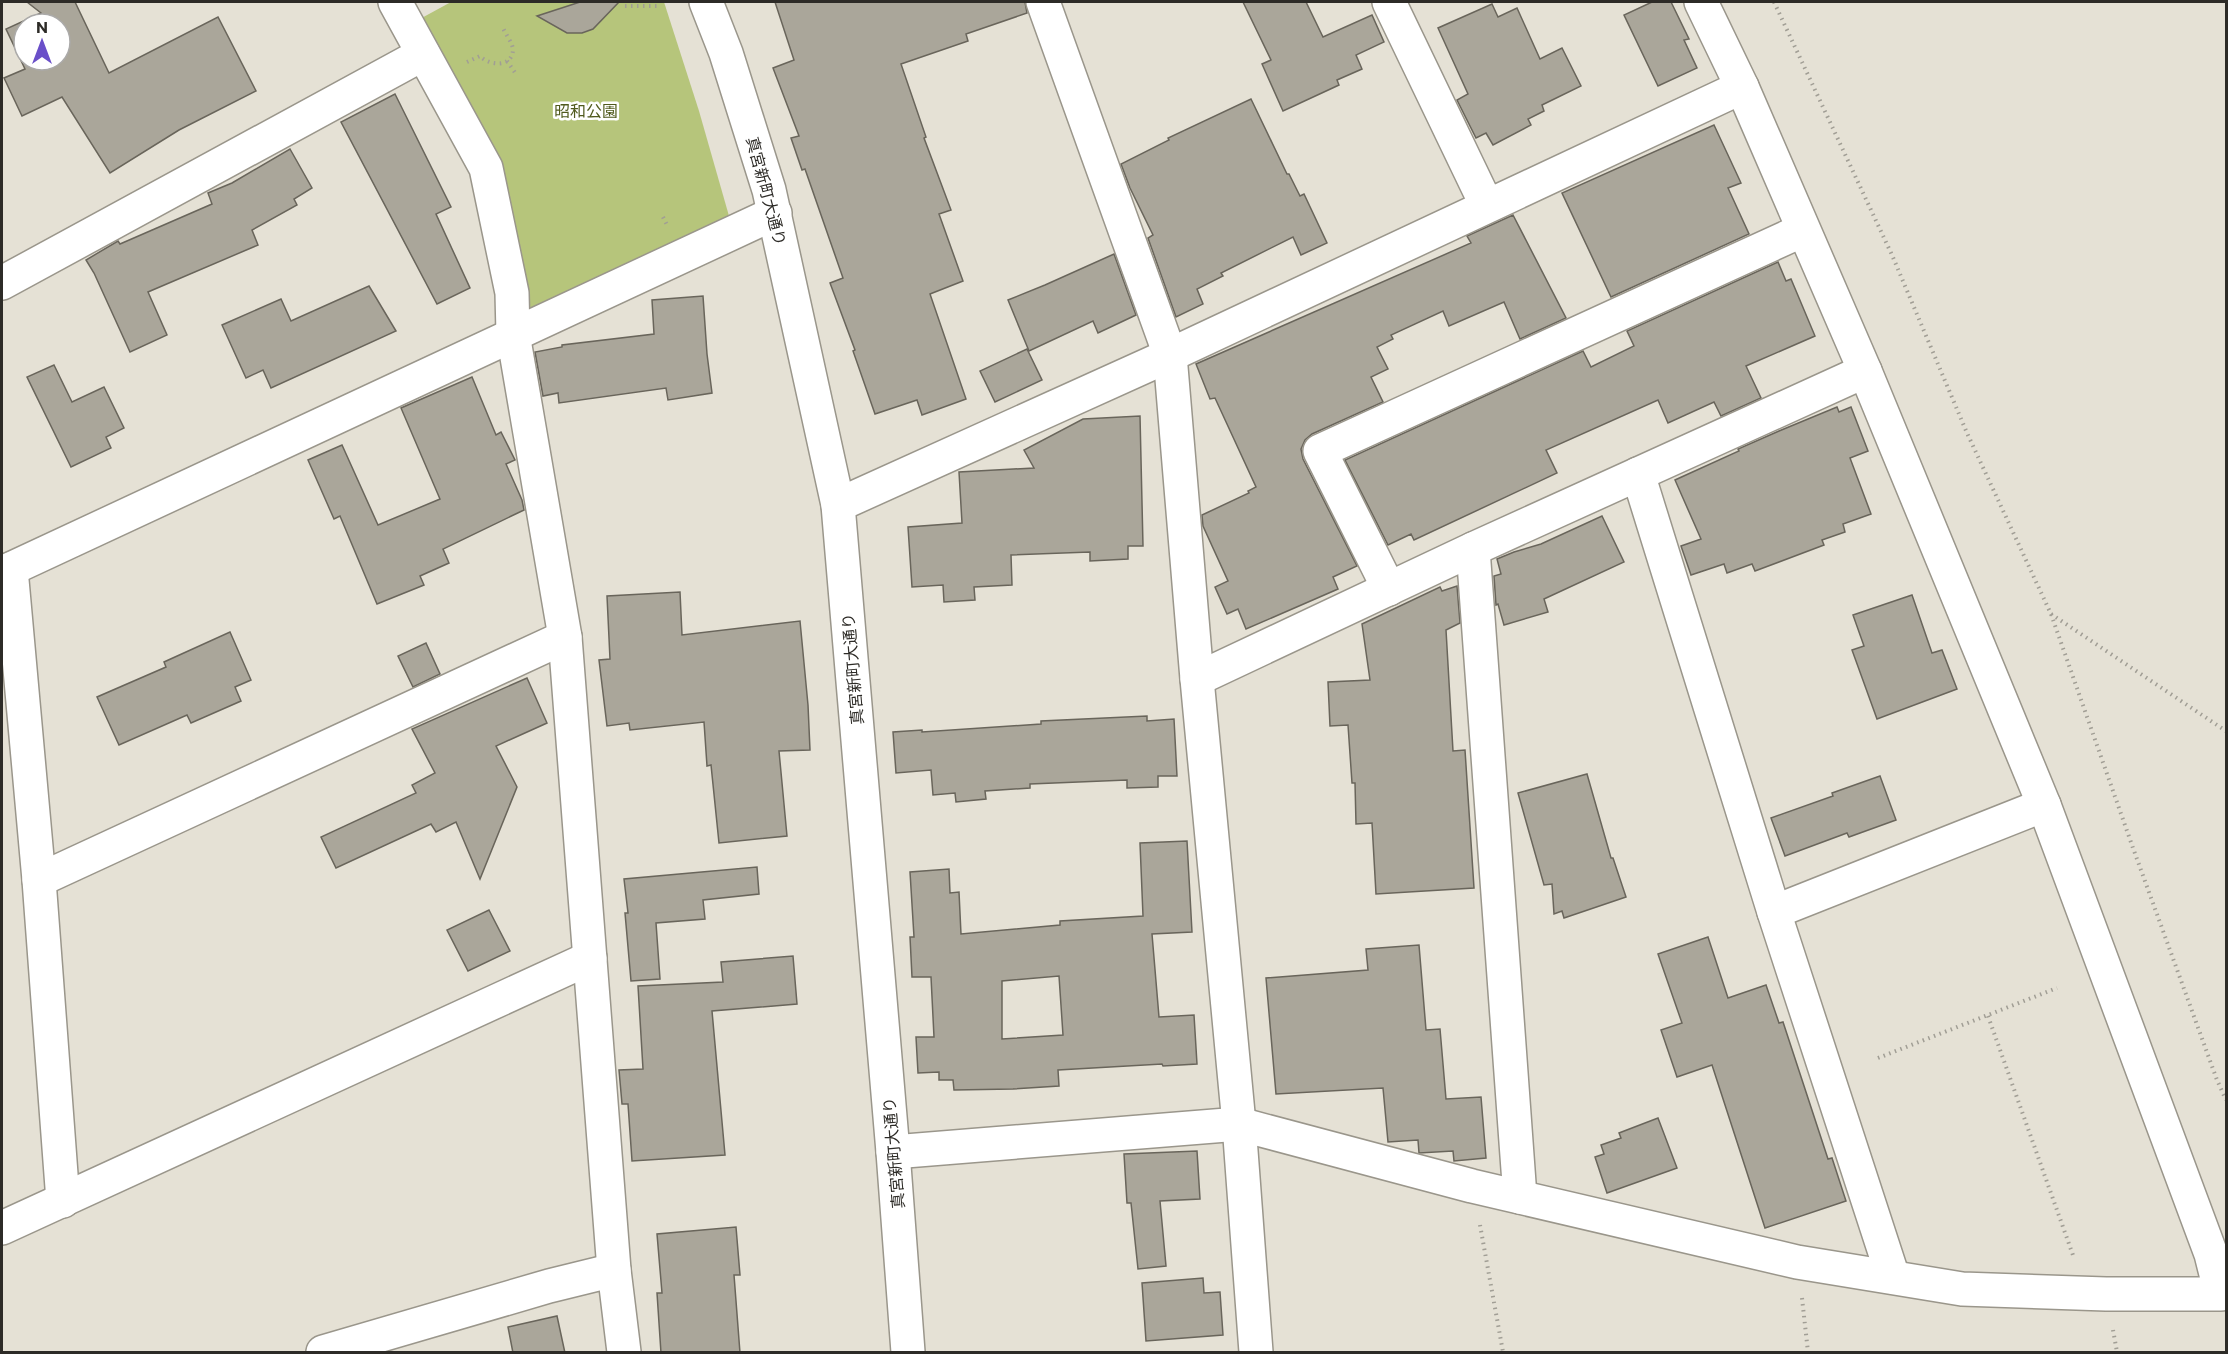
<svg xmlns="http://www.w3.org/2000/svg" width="2228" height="1354" font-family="Commissioner,'Noto Sans JP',sans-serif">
<rect width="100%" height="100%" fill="#e5e1d5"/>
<!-- green -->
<path fill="#b6c57b" d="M 451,2 L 664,2 L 699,111 L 731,223 L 522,319 L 418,20 Z"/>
<!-- building -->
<g fill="#aaa69a" stroke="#69655b" stroke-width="1.5" fill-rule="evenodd">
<path d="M 27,2 L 75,2 L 109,73 L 218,17 L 256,91 L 179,130 L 110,173 L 62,97 L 22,116 L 4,78 L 25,69 L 6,29 L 41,13 ZM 24,24 L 60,24 L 60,60 L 24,60 Z"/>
<path d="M 580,2 L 619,2 L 593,29 L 582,33 L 567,33 L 537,16 Z"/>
<path d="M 775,2 L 1025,2 L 1027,13 L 966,34 L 968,41 L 901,64 L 926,137 L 924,138 L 951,210 L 939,214 L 963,281 L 930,294 L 966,399 L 922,415 L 917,400 L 875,414 L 853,351 L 855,350 L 830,283 L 843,278 L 805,169 L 802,170 L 791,138 L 799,136 L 773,68 L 794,60 Z"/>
<path d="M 1243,2 L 1306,2 L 1323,37 L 1372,15 L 1384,42 L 1356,55 L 1362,69 L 1337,80 L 1339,85 L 1283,111 L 1262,64 L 1271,60 Z"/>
<path d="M 1652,2 L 1671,2 L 1689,39 L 1684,40 L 1697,68 L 1658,86 L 1624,15 Z"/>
<path d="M 1492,4 L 1498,17 L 1517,8 L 1540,59 L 1562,48 L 1581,86 L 1542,105 L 1544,111 L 1528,119 L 1531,125 L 1493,145 L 1486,133 L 1476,138 L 1457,100 L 1468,94 L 1438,28 Z"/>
<path d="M 395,94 L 451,207 L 436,214 L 470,288 L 437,304 L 341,122 Z"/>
<path d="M 1251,99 L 1287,174 L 1289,174 L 1300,196 L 1304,194 L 1327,243 L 1301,255 L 1293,237 L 1221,273 L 1223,276 L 1197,289 L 1203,304 L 1176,317 L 1148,238 L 1153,235 L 1130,188 L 1121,164 L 1169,140 L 1168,138 Z"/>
<path d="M 1714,125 L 1741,183 L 1728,188 L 1749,234 L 1611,297 L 1562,193 Z"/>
<path d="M 290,149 L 312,188 L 294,199 L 297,205 L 252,230 L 258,245 L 148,292 L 167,335 L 130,352 L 94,273 L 86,260 L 118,241 L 120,244 L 212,204 L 208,193 L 232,183 Z"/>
<path d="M 1513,215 L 1566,318 L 1520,339 L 1504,302 L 1449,326 L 1443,311 L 1391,335 L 1393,339 L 1377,347 L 1388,369 L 1371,377 L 1383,402 L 1312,434 L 1305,440 L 1301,449 L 1303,459 L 1357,566 L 1333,577 L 1338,589 L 1246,629 L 1238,609 L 1227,614 L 1215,587 L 1228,581 L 1203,526 L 1202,515 L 1249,493 L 1248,491 L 1256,487 L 1215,398 L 1210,399 L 1196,364 L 1471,243 L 1467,236 Z"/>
<path d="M 1114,254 L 1136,315 L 1098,333 L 1093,321 L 1029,351 L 1008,300 L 1045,285 Z"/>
<path d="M 1778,262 L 1786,281 L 1791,279 L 1815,336 L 1746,366 L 1761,398 L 1721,416 L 1714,402 L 1668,423 L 1658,400 L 1546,450 L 1557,473 L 1414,540 L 1411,534 L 1388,545 L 1345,460 L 1583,351 L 1591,367 L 1634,346 L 1627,331 Z"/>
<path d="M 369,286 L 396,331 L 271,388 L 263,370 L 246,378 L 222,325 L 281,299 L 291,321 Z"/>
<path d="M 703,296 L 707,354 L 712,393 L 668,400 L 666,388 L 559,403 L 558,393 L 543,396 L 535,352 L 562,347 L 562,345 L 654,334 L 652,300 Z"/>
<path d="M 1027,349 L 1042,380 L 995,402 L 980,371 Z"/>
<path d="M 54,365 L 72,402 L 104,387 L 124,428 L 106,437 L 111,448 L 71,467 L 27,377 Z"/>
<path d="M 472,377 L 496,435 L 501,432 L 515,460 L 506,464 L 522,500 L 524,510 L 443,549 L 449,563 L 420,576 L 424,585 L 377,604 L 340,516 L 334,519 L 308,460 L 342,445 L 378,525 L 440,499 L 401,408 Z"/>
<path d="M 1837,407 L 1839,412 L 1851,407 L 1868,451 L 1850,458 L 1871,514 L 1843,524 L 1845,532 L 1822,540 L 1824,545 L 1755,571 L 1752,564 L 1727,573 L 1724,564 L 1691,575 L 1681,546 L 1701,539 L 1675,480 L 1739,451 L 1738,449 L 1779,431 Z"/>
<path d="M 1140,416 L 1143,546 L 1128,546 L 1128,559 L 1090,561 L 1090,552 L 1011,555 L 1012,585 L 974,587 L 975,600 L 944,602 L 943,585 L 912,587 L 908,527 L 962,523 L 959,472 L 1034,468 L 1024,450 L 1083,419 Z"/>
<path d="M 1602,516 L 1624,562 L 1544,599 L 1548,612 L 1504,625 L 1498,604 L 1496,605 L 1494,576 L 1501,574 L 1497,559 L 1514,552 L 1541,544 Z"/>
<path d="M 1457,586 L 1460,623 L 1446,630 L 1453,751 L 1465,750 L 1474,888 L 1376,894 L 1372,823 L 1356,824 L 1355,783 L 1352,783 L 1348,725 L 1330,726 L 1328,682 L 1370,680 L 1362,624 L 1440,587 L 1442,591 Z"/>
<path d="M 680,592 L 682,635 L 800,621 L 808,705 L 810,750 L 779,751 L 787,836 L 719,843 L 711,765 L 707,766 L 704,722 L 630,730 L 629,723 L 607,726 L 599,660 L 610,659 L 607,596 Z"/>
<path d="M 1912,595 L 1932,653 L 1942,650 L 1957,689 L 1877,719 L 1852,650 L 1864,646 L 1853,615 Z"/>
<path d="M 230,632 L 251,680 L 235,687 L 241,701 L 191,723 L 187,715 L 119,745 L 97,697 L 166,667 L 164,662 Z"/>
<path d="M 426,643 L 440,674 L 413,687 L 398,656 Z"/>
<path d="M 527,678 L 547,723 L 496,746 L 517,787 L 480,879 L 456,822 L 436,832 L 431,824 L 336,868 L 321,837 L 416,793 L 412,785 L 435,773 L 412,729 Z"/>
<path d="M 1147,716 L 1147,721 L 1174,719 L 1177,776 L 1158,776 L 1158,787 L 1127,788 L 1127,780 L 1030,784 L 1030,788 L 985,791 L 986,799 L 956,802 L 955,793 L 933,795 L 931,770 L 896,773 L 893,732 L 922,730 L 922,732 L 1041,724 L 1041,721 Z"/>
<path d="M 1587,774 L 1611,858 L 1613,858 L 1626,897 L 1564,918 L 1562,911 L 1554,914 L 1552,884 L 1544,885 L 1518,793 Z"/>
<path d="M 1880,776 L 1896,820 L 1849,837 L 1847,833 L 1785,856 L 1771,818 L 1833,796 L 1832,793 Z"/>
<path d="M 1187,841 L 1192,932 L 1152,934 L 1159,1017 L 1194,1015 L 1197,1064 L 1163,1066 L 1162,1064 L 1058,1070 L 1059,1086 L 1013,1089 L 954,1090 L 953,1080 L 939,1080 L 939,1072 L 918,1073 L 916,1037 L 934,1037 L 931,977 L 912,977 L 910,937 L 914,937 L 910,872 L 949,869 L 950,893 L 959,892 L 961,934 L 1060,925 L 1060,921 L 1143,916 L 1140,843 ZM 1059,976 L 1063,1035 L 1002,1039 L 1002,981 Z"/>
<path d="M 757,867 L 759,894 L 703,900 L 705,919 L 656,923 L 660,979 L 631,981 L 625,913 L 628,913 L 624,879 Z"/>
<path d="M 489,910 L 510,951 L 468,971 L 447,930 Z"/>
<path d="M 1708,937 L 1728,998 L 1766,985 L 1779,1023 L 1783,1022 L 1828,1159 L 1832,1158 L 1846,1201 L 1765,1228 L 1712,1065 L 1677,1077 L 1661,1030 L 1682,1023 L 1658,954 Z"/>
<path d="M 1419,945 L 1426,1030 L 1440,1029 L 1446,1099 L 1481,1097 L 1486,1158 L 1454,1161 L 1453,1151 L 1419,1153 L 1418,1140 L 1388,1142 L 1383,1088 L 1276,1094 L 1266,978 L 1368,970 L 1366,949 Z"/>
<path d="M 793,956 L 797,1004 L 712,1011 L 725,1155 L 632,1161 L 628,1104 L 622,1104 L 619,1070 L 643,1069 L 638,986 L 723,982 L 721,962 Z"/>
<path d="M 1658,1118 L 1677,1168 L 1607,1193 L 1595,1157 L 1604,1154 L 1601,1145 L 1621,1138 L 1619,1133 Z"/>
<path d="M 1197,1151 L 1200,1199 L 1160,1201 L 1166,1266 L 1138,1269 L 1131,1203 L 1127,1203 L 1124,1154 Z"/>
<path d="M 736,1227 L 740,1275 L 734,1275 L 740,1353 L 661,1353 L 657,1293 L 662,1293 L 657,1234 Z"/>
<path d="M 1203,1278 L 1204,1293 L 1220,1292 L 1223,1335 L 1146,1341 L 1142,1283 Z"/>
<path d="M 557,1316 L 565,1353 L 513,1353 L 508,1327 Z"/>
</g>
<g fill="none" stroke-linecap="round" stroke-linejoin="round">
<!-- minor casing -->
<g stroke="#9a968b" stroke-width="36">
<g id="minor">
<path d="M 395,2 L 486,168 L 512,293 L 513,334 L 565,637 L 614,1270 L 624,1352"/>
<path d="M 1043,2 L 1170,355 L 1197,679 L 1239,1124 L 1256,1352"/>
<path d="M 1389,2 L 1487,206"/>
<path d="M 2,283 L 423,54"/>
<path d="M 1638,474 L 1774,912 L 1893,1277"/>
<path d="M 838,505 L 1170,355 L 1742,87"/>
<path d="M 1473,549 L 1520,1197"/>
<path d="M 11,569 L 39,880 L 63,1201"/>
<path d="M 2,573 L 775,213"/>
<path d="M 1389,589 L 1320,451 L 1803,230"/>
<path d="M 1197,679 L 1473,549 L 1865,371"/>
<path d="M 39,880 L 565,637"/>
<path d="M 1774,912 L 2044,805"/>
<path d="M 893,1152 L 1239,1124 L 1472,1186 L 1797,1262 L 1962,1289 L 2106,1294 L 2221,1294 L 2211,1254 L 2044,805 L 1865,371 L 1742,87 L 1701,2"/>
<path d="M 2,1228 L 590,958"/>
<path d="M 323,1352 L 549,1286 L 614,1270"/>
</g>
</g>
<!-- tertiary casing -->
<g stroke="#9a968b" stroke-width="36">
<path id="tertiary" d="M 706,2 L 726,53 L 769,190 L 838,505 L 893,1152 L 908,1352"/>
</g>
<!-- path -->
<g stroke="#a19e95" stroke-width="4" stroke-dasharray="1.5 4.5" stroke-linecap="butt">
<path d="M 1774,2 L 1892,255 L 1967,433 L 2051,614 L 2133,848 L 2217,1080 L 2226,1100"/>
<path d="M 625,6 L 660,6"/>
<path d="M 507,61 L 516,74"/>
<path d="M 467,62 L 480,56 C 489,66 513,68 513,49 C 512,42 506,35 503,28"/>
<path d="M 663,217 L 667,225"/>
<path d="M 2051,614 L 2226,731"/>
<path d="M 1988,1016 L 2074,1258"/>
<path d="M 1878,1058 L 2057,988"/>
<path d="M 1480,1225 L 1503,1352"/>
<path d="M 1802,1298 L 1808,1352"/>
<path d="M 2113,1330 L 2117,1352"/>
</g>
<!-- minor -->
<use href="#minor" stroke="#fff" stroke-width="33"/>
<!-- tertiary -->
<use href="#tertiary" stroke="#fff" stroke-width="33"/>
</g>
<g text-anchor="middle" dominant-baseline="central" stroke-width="5" stroke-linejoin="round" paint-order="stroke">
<!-- park labels -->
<g font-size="16" fill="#505a1d" stroke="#fff">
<text x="586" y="110">昭和公園</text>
</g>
<!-- street labels -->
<g font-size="16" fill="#2d2b27" stroke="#fff">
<text transform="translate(767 191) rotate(75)">真宮新町大通り</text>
<text transform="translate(852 669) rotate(-95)">真宮新町大通り</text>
<text transform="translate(893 1153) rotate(-95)">真宮新町大通り</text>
</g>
</g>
<!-- border -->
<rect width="2228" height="1354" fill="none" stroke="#2d2b27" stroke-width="6"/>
<!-- north arrow -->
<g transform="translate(42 42)"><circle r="28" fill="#ffffff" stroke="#abaaa9" stroke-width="1.5"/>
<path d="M0-4.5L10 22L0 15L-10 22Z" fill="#6a4fc9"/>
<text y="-9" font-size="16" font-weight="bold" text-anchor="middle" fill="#2d2b27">N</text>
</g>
</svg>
